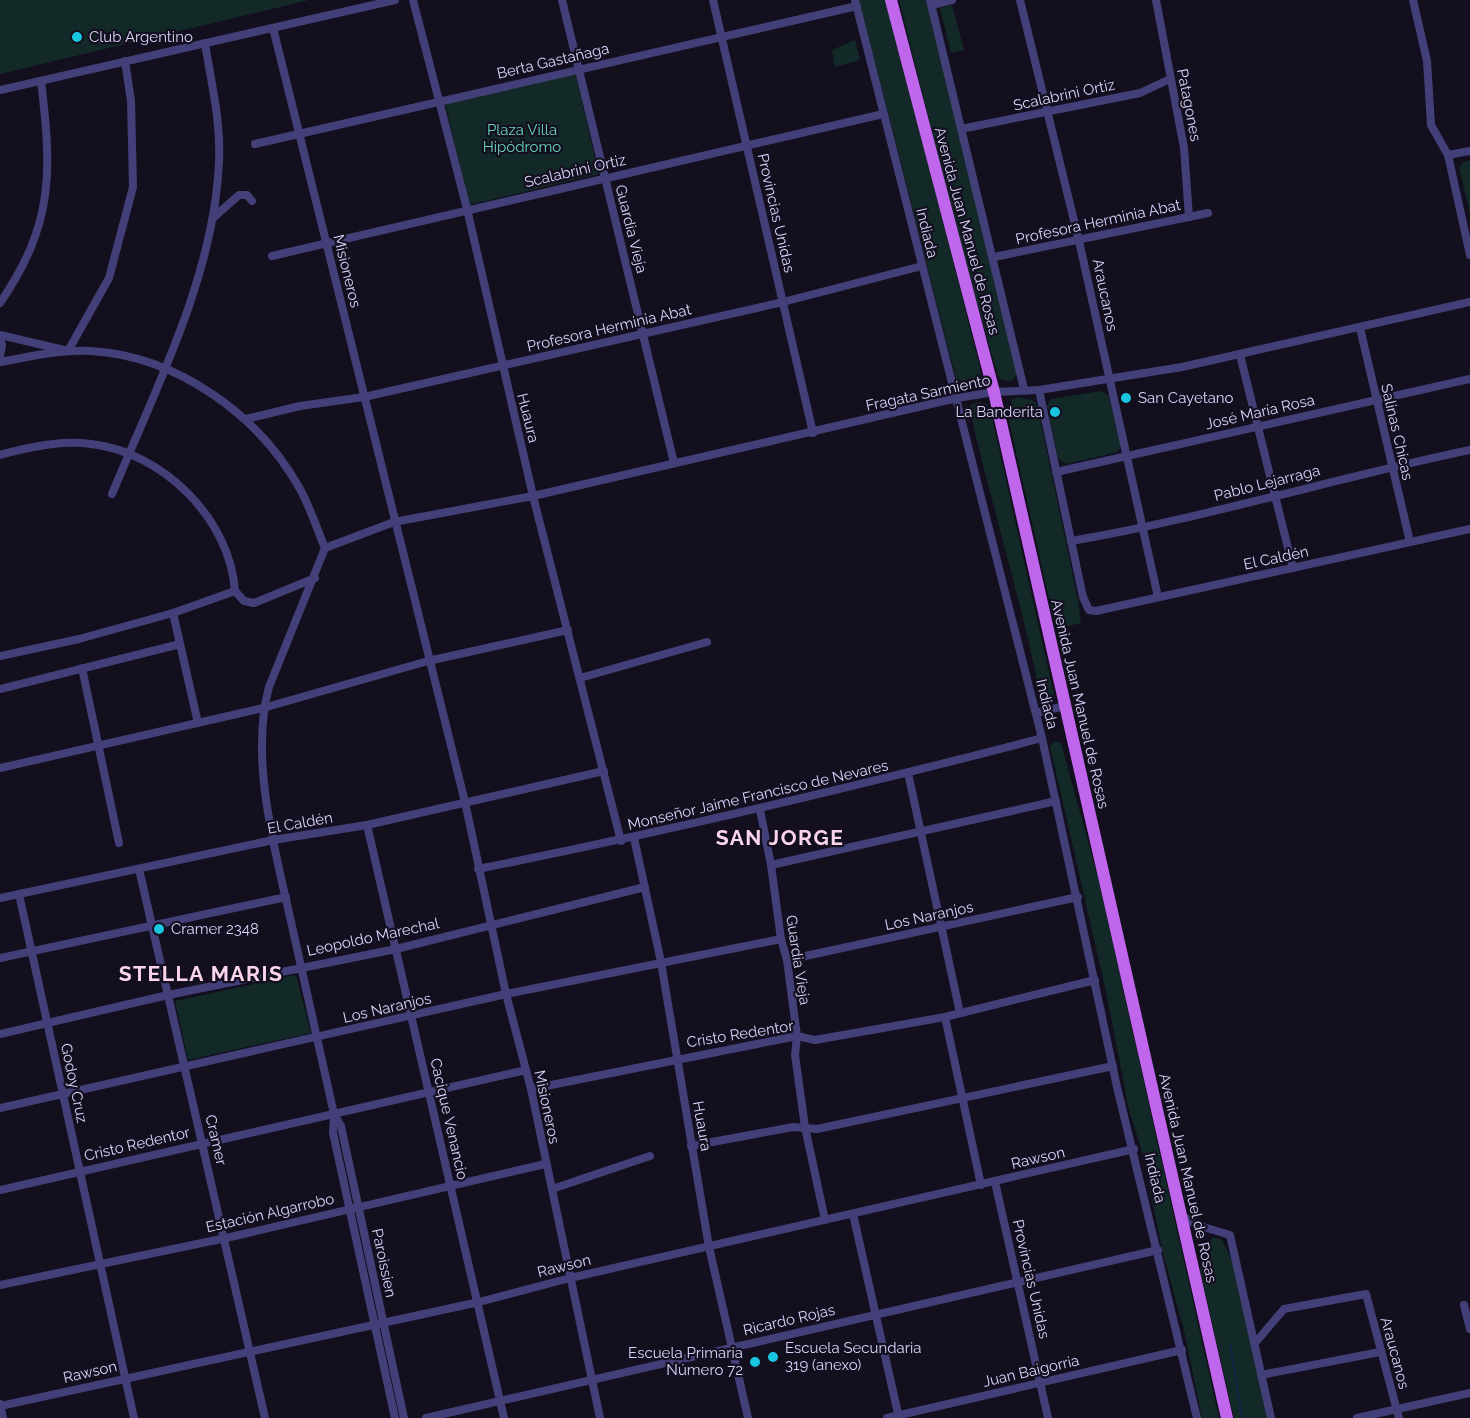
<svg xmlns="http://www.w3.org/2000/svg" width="1470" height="1418" font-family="Raleway,sans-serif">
<rect width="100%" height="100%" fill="#130f1f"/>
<!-- green -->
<g fill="#132928">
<path d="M 0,0 L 309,0 L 0,74 Z"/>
<path d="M 859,0 L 887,0 L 980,368 C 982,382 977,392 961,391 L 958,386 Z"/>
<path d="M 899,0 L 927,0 L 1017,374 L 1012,381 L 1002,380 L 998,376 L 959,240 Z"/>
<path d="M 952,5 L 964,50 L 951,53 L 940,8 Z"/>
<path d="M 855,40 L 860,60 L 835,67 L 832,50 Z"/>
<path d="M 575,72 L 599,174 L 469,205 L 445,103 Z"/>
<path d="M 1470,160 L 1470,213 L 1459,168 L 1463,162 Z"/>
<path d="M 1101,391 L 1109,396 L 1121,446 L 1118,452 L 1066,464 L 1058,459 L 1047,406 L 1051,399 Z"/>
<path d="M 1018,397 L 1032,400 L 1037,404 L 1078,600 L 1081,623 L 1056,629 L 1008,417 L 1012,400 Z"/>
<path d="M 977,402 L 987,404 L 991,413 L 1054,695 L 1049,704 L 1041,700 C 1022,601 991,505 969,406 Z"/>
<path d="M 1055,741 L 1061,743 L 1099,882 L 1219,1418 L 1202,1418 L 1184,1330 L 1163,1254 L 1143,1155 L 1128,1106 L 1107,996 L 1050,746 Z"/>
<path d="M 296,975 L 311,1033 L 188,1060 L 175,1001 Z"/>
<path d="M 1213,1237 L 1222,1240 L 1231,1258 L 1252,1339 L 1251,1345 L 1267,1418 L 1234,1418 L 1200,1270 L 1206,1247 Z"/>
</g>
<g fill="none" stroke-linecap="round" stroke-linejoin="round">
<!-- stream -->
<path stroke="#152644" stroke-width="2" d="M 1230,1344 L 1242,1418"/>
<!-- minor -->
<g stroke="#434079" stroke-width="8">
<path d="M 413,0 L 467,209 L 533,496 L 621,841"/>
<path d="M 562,0 L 674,463"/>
<path d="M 713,0 L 813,433"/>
<path d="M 855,0 L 1042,738 L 1117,1087 L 1197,1418"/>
<path d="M 930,0 L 1024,389"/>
<path d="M 1020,0 L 1079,241 L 1158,597"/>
<path d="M 1156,0 L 1184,148 L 1189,217"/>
<path d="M 1413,0 L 1427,61 L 1431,125 L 1448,155 L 1470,255"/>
<path d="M 932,5 L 952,0"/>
<path d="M 273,28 L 465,802 L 506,994 L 531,1089 L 600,1418"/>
<path d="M 0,90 L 395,0"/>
<path d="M 961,129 L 1140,93 L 1170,79"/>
<path d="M 255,144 L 857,6"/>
<path d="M 1448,155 L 1470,151"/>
<path d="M 213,218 L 239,195 L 247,195 L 252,201"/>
<path d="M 272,256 L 883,114"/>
<path d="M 994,257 L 1208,213"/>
<path d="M 0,303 C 54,224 52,172 41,81"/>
<path d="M 1360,328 L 1410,542"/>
<path d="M 0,335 L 64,350"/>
<path d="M 0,338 L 2,345 L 0,356"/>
<path d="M 68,351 L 109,278 L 133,187 L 131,101 L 125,61"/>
<path d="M 1240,355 L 1293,568"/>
<path d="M 0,362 C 29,357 61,349 91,351 C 177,356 259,415 300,489 C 310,507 317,529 325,548 L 269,687 C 249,760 276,854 292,926 C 306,989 320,1052 334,1114 L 333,1133 L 395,1418"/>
<path d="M 1039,390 L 1083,597 L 1089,610 L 1096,611 L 1470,529"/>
<path d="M 246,419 L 300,406 L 364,397 L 783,302 L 922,266"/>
<path d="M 0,455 C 29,447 61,440 91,444 C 163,452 230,519 235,591"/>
<path d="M 1056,472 L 1470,379"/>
<path d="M 112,494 C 155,390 215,274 219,161 C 221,121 211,82 205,43"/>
<path d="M 1071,541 C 1205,518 1336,478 1470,450"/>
<path d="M 325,548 L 394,522 L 533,496 L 957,398 L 994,392 L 1039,390 L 1182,367 L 1470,302"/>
<path d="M 173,613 L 198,723"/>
<path d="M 0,656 L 79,639 L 173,613 L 235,591 L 244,601 L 254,603 L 315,578"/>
<path d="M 82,668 L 119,843"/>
<path d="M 580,678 L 707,642"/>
<path d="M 0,689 L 180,644"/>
<path d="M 1036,713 L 1065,706"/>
<path d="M 0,768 L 263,708 L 428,661 L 568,630"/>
<path d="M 908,773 L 960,1013"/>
<path d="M 760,810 L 771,865 L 781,939 L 787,960 L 797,1036 L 795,1055 L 805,1127 L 825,1220"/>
<path d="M 367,825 L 504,1418"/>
<path d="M 634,838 L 661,962 L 709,1247 L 748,1418"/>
<path d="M 771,865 L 1056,801"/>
<path d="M 139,869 L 265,1418"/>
<path d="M 478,869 C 668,831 855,787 1042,738"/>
<path d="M 19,894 L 134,1418"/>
<path d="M 0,898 L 273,840 L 367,825 L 604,771"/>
<path d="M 0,958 L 286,897"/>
<path d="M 787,960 L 1078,897"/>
<path d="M 945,1017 L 981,1185"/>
<path d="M 0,1034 L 168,995 L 396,949 L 645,887"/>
<path d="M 531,1089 L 797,1036 L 815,1040 L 945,1017 L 1095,980"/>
<path d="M 0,1108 L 506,994 L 781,939"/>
<path d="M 335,1116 L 341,1126 L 404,1418"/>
<path d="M 691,1146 L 793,1127 L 817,1129 L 1113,1066"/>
<path d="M 995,1182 L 1048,1418"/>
<path d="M 552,1189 L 650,1156"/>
<path d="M 0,1190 L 526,1070"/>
<path d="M 853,1214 L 899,1418"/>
<path d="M 1182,1216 L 1197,1225 L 1230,1235 L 1271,1418"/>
<path d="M 0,1285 L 226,1238 L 545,1164"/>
<path d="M 1464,1305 L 1470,1329"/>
<path d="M 1255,1343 L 1284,1309 L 1366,1294 L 1399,1418"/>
<path d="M 1261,1375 L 1380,1352"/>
<path d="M 0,1404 L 3,1418"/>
<path d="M 0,1406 L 479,1302 L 570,1278 L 1134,1149"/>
<path d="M 426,1418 L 1158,1250"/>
<path d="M 887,1418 L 1182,1350"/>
<path d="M 1357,1418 L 1470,1393"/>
</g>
<!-- primary -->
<path stroke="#bf66ed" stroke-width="12" d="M 891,0 L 994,392 L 1227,1418"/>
</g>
<!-- markers -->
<g fill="#1ac6df" stroke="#130f1f" stroke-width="2">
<circle cx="77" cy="37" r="6"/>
<circle cx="1126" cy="398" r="6"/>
<circle cx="1055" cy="412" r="6"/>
<circle cx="159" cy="929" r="6"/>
<circle cx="773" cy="1357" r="6"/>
<circle cx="755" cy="1362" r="6"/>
</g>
<g text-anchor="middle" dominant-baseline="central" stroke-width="4.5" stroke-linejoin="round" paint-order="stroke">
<!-- poi labels -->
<g font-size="15" fill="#d8d3fa" stroke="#130f1f" text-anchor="start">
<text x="89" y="37">Club Argentino</text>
<text x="1138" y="398">San Cayetano</text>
<text x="1043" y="412" text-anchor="end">La Banderita</text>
<text x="171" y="929">Cramer 2348</text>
<text x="785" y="1348">Escuela Secundaria<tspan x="785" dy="17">319 (anexo)</tspan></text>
<text x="743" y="1353" text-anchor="end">Escuela Primaria<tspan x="743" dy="17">Número 72</tspan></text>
</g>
<!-- street labels -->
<g font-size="15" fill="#d8d3fa" stroke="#130f1f">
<text transform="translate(553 61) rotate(-13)">Berta Gastañaga</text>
<text transform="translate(1064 95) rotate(-12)">Scalabrini Ortiz</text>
<text transform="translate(1189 105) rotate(79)">Patagones</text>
<text transform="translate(575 171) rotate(-13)">Scalabrini Ortiz</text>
<text transform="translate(776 213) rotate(77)">Provincias Unidas</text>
<text transform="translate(1098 222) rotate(-12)">Profesora Herminia Abat</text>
<text transform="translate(631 229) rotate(76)">Guardia Vieja</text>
<text transform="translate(967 231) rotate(75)">Avenida Juan Manuel de Rosas</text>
<text transform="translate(927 233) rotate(76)">Indiada</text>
<text transform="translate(347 271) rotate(76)">Misioneros</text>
<text transform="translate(1105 295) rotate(78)">Araucanos</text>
<text transform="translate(609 328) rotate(-13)">Profesora Herminia Abat</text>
<text transform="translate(928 393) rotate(-12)">Fragata Sarmiento</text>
<text transform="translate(1260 412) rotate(-13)">José María Rosa</text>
<text transform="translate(528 418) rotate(76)">Huaura</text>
<text transform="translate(1397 432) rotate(77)">Salinas Chicas</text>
<text transform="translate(1267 483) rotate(-14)">Pablo Lejarraga</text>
<text transform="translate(1276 558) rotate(-12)">El Caldén</text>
<text transform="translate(1047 704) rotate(76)">Indiada</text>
<text transform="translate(1080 704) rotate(77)">Avenida Juan Manuel de Rosas</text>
<text transform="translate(758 795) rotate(-13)">Monseñor Jaime Francisco de Nevares</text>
<text transform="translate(300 823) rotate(-10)">El Caldén</text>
<text transform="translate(929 916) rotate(-12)">Los Naranjos</text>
<text transform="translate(373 937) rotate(-12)">Leopoldo Marechal</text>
<text transform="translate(798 960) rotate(81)">Guardia Vieja</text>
<text transform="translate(387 1008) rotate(-13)">Los Naranjos</text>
<text transform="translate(740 1034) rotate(-9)">Cristo Redentor</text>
<text transform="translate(74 1083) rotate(78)">Godoy Cruz</text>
<text transform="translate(547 1107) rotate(78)">Misioneros</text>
<text transform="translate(449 1119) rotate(77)">Cacique Venancio</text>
<text transform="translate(702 1126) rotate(80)">Huaura</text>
<text transform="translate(216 1140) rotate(77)">Cramer</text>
<text transform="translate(137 1144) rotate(-13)">Cristo Redentor</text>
<text transform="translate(1038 1158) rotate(-13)">Rawson</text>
<text transform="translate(1155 1178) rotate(77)">Indiada</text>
<text transform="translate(1188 1178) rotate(77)">Avenida Juan Manuel de Rosas</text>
<text transform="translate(270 1213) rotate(-13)">Estación Algarrobo</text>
<text transform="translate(384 1263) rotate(78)">Paroissien</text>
<text transform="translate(564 1266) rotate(-14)">Rawson</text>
<text transform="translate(1031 1279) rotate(77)">Provincias Unidas</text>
<text transform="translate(789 1320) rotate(-13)">Ricardo Rojas</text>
<text transform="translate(1395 1353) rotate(75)">Araucanos</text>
<text transform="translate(1031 1371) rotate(-13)">Juan Baigorria</text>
<text transform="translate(90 1372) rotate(-13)">Rawson</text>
</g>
<!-- park labels -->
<g font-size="15" fill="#67d1ba" stroke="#130f1f">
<text x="522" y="130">Plaza Villa<tspan x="522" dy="17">Hipódromo</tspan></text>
</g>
<!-- district labels -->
<g font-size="21" font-weight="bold" letter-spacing="1.5" fill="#fad5eb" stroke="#130f1f">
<text x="780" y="837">SAN JORGE</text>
<text x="201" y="973">STELLA MARIS</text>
</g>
</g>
</svg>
